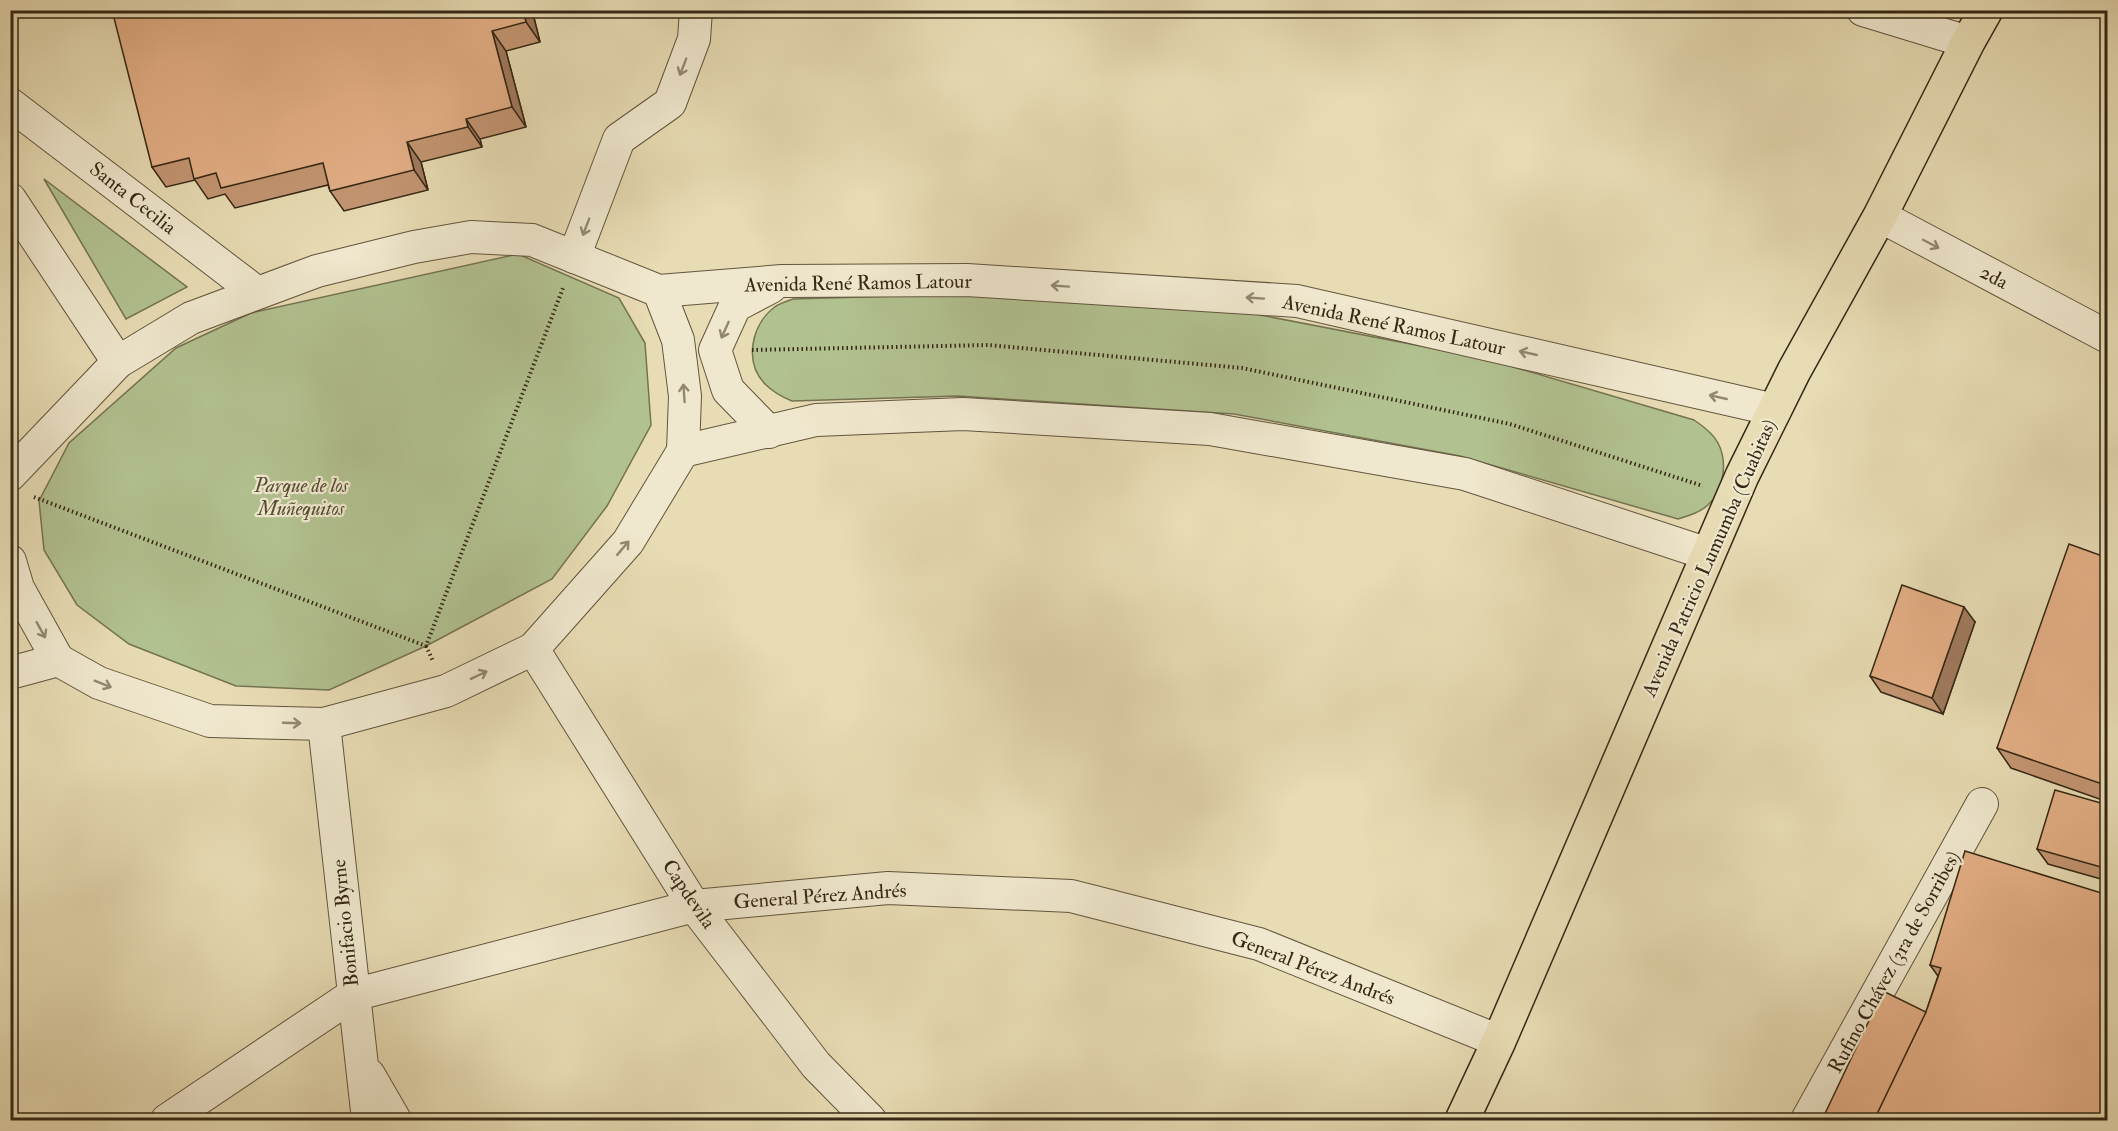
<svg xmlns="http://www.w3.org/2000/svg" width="2118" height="1131" font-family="'IM FELL Double Pica',serif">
<rect width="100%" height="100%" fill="#e8dcb4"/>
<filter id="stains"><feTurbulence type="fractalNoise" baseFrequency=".00333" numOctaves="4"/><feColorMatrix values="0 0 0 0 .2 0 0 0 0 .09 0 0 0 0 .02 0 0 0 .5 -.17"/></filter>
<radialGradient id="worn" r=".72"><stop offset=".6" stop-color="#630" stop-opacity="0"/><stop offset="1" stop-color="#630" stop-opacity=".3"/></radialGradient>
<!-- green -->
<g fill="#b2c190" stroke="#747452" stroke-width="1.5">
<path d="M 44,179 L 187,287 L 126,319 Z"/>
<path d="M 518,254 L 619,298 L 645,343 L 651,425 L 607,506 L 552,579 L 426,646 L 329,690 L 236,686 L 129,644 L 77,605 L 44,550 L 39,501 L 69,443 L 176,348 L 251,313 Z"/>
<path d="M 966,294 L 1250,313 L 1483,358 L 1694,420 C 1703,426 1713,433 1718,443 C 1728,462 1724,490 1708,505 C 1699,513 1688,516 1678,519 L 1460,456 L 1234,414 L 958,396 L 792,401 C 782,397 773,392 765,384 C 743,361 752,323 776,306 C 781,303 788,301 793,299 Z"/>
</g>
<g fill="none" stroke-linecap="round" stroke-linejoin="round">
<!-- minor casing -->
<g stroke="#62553d" stroke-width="34">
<g id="minor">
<path d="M 1863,10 L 1968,42"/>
<path d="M 10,104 L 256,292"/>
<path d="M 10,199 L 118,362"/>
<path d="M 1880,216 L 2108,337"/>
<path d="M 574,257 L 619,139 L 670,103 L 694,39 L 696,10"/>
<path d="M 659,291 L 678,340 L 685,396 L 683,451"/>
<path d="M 769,432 L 728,390 L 715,350 L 735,306 L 771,287"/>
<path d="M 10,475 L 118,362 L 191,318 L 317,271 L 414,247 L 471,237 L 532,240 L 659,291 L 782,281 L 967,280 L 1297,301 L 1775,410"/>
<path d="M 10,561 L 18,588 L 58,660"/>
<path d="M 533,649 L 694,906 L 816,1065 L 870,1120"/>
<path d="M 10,673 L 58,660 L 99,683 L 210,721 L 324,724 L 446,691 L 533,649 L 628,542 L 683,451 L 816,420 L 963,414 L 1210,429 L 1465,474 L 1708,554"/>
<path d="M 324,724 L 368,1120"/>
<path d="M 369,1075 L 395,1120"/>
<path d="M 167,1120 L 353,995 L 694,906 L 888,888 L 1071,896 L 1259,944 L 1499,1041"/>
<path d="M 1807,1120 L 1982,804"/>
</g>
</g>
<!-- major casing -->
<g stroke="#352815" stroke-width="36">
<path id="major" d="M 1462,1120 L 1499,1041 L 1742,476 L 1794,371 L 1880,216 L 1968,42 L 1986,10"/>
</g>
<!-- path -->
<g stroke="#352815" stroke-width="4" stroke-dasharray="1.5 3" stroke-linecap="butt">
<path d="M 752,350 L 988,345 L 1242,368 L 1510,424 L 1703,486"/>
<path d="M 34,497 L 426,646 L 563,288"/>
<path d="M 426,646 L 433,661"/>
</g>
<!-- minor -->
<use href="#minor" stroke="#f0e8ce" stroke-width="32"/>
<!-- major -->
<use href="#major" stroke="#e8dcb4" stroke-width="33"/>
</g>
<!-- wall -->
<g fill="#c49673" stroke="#352815" stroke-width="1.5">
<path d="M 532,10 L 540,42 L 506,51 L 526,127 L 480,139 L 482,147 L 421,162 L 428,190 L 344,211 L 330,191 L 328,185 L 235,208 L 225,194 L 208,199 L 195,180 L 166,187 L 152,167 Z"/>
<path d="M 2108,558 L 2108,802 L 2011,768 L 1997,748 Z"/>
<path d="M 1975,622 L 1943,714 L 1881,692 L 1870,676 Z"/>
<path d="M 2108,805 L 2108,881 L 2048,864 L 2037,849 Z"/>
<path d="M 2108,895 L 1926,1012 L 1938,976 L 1930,965 Z"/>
</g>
<!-- shaded-wall -->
<g fill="#a07a5e" stroke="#352815" stroke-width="1.5">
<path d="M 523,10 L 532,10 L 540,42 L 526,22 Z"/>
<path d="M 492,31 L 506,51 L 526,127 L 512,107 Z"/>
<path d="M 466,119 L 480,139 L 482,147 L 468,127 Z"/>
<path d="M 407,142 L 421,162 L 428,190 L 414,170 Z"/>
<path d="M 1964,607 L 1975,622 L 1943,714 L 1932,698 Z"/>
</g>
<!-- building -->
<g fill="#e4af86" stroke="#352815" stroke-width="1.5">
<path d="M 112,10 L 523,10 L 526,22 L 492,31 L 512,107 L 466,119 L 468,127 L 407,142 L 414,170 L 330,191 L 323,163 L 221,188 L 216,173 L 194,179 L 189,158 L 152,167 Z"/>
<path d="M 2069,544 L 2108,558 L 2108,786 L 1997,748 Z"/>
<path d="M 1902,585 L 1964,607 L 1932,698 L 1870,676 Z"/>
<path d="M 2055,790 L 2108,805 L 2108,869 L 2037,849 Z"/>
<path d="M 1965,851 L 2108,895 L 2108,1120 L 1874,1120 L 1927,1009 L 1941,968 L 1930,965 Z"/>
<path d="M 1883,991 L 1926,1012 L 1874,1120 L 1822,1120 Z"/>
</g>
<!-- one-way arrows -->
<defs><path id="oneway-shaft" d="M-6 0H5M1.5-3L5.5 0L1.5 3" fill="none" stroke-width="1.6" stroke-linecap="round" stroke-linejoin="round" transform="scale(1.5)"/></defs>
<g stroke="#928872">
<use href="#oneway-shaft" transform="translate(683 67) rotate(111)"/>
<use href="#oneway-shaft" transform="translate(586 227) rotate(111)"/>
<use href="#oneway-shaft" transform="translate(1931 244) rotate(28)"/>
<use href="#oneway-shaft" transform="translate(1060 286) rotate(-176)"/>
<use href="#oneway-shaft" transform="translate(1255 298) rotate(-176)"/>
<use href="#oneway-shaft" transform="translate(725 330) rotate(114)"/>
<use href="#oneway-shaft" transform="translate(1528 353) rotate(-167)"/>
<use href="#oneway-shaft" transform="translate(684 393) rotate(-94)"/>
<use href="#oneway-shaft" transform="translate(1718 397) rotate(-167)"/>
<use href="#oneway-shaft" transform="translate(623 548) rotate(-50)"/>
<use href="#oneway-shaft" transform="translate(41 630) rotate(61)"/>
<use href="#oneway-shaft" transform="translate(479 675) rotate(-26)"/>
<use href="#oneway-shaft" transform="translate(103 684) rotate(22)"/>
<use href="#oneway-shaft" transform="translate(292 723) rotate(2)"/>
</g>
<g text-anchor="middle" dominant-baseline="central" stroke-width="4.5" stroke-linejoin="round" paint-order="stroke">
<!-- street labels -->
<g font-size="20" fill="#352815" stroke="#f0e8ce">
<text transform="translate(133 198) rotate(38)">Santa Cecilia</text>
<text transform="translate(1994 277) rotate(28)">2da</text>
<text transform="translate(858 283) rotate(-1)">Avenida René Ramos Latour</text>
<text transform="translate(1394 325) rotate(12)">Avenida René Ramos Latour</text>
<text transform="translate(1709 558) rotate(-66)">Avenida Patricio Lumumba (Cuabitas)</text>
<text transform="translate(689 894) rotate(56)">Capdevila</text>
<text transform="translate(820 896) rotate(-4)">General Pérez Andrés</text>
<text transform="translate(345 923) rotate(-96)">Bonifacio Byrne</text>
<text transform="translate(1894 962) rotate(-61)">Rufino Chávez (3ra de Sorribes)</text>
<text transform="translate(1313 968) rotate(21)">General Pérez Andrés</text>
</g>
<!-- park labels -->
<g font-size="20" font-style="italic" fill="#544e34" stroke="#f0e8ce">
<text x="301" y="485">Parque de los<tspan x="301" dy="23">Muñequitos</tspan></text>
</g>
</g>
<!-- margin -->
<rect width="2118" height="1131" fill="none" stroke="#e8dcb4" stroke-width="36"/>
<rect x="12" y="12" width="2094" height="1107" fill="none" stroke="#352815" stroke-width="3"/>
<rect x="18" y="18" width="2082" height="1095" fill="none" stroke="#352815" stroke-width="1.5"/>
<rect width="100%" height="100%" filter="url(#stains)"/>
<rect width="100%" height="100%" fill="url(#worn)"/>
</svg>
